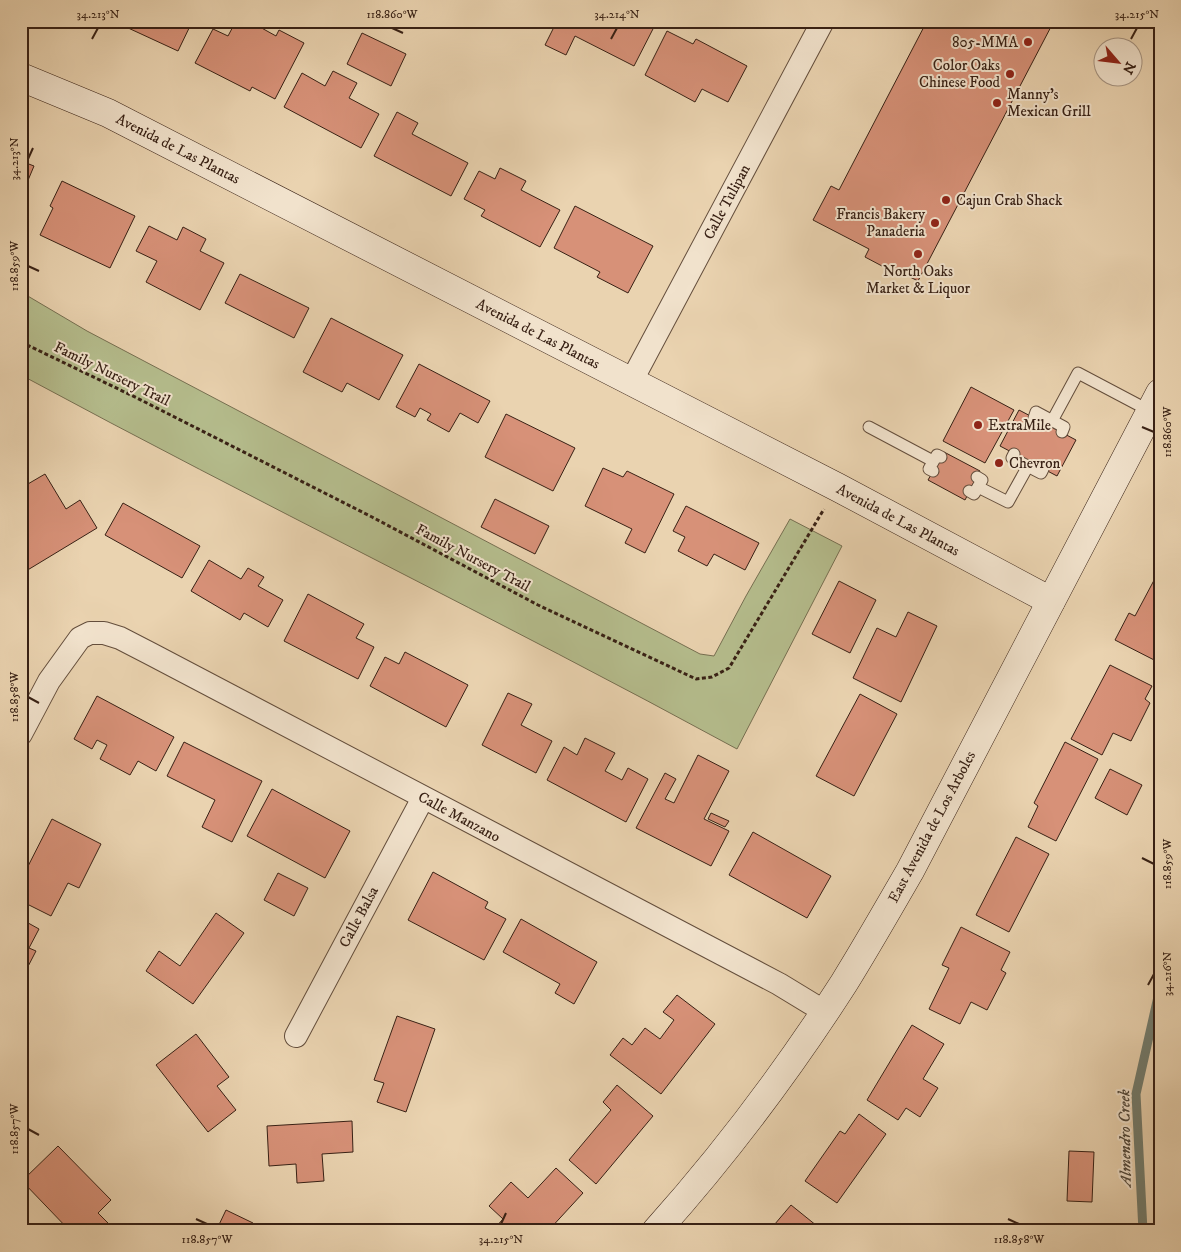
<svg xmlns="http://www.w3.org/2000/svg" width="1181" height="1252" font-family="'IM FELL DW Pica',serif">
<rect width="100%" height="100%" fill="#ead3b0"/>
<filter id="stains"><feTurbulence type="fractalNoise" baseFrequency=".004" numOctaves="4"/><feColorMatrix values="0 0 0 0 .2 0 0 0 0 .09 0 0 0 0 .02 0 0 0 .5 -.17"/></filter>
<radialGradient id="worn" r=".72"><stop offset=".6" stop-color="#630" stop-opacity="0"/><stop offset="1" stop-color="#630" stop-opacity=".3"/></radialGradient>
<!-- green -->
<path fill="#b5bd8d" stroke="#766f51" d="M 21,292 L 87,331 L 700,654 L 714,656 L 746,596 L 790,519 L 842,546 L 737,749 C 500,620 258,503 21,375 Z"/>
<g fill="none" stroke-linecap="round" stroke-linejoin="round">
<!-- stream -->
<path stroke="#727c6e" stroke-width="9" d="M 1143,1231 L 1136,1094 L 1160,988"/>
</g>
<!-- building -->
<g fill="#d79178" stroke="#382115">
<path d="M 113,21 L 192,21 L 192,22 L 178,51 Z"/>
<path d="M 236,21 L 249,21 L 276,36 L 279,30 L 304,43 L 275,99 L 252,87 L 250,91 L 195,63 L 213,29 L 228,36 Z"/>
<path d="M 557,21 L 647,21 L 655,25 L 634,66 L 575,36 L 566,55 L 545,45 Z"/>
<path d="M 927,21 L 1054,21 L 918,281 L 900,272 L 899,275 L 865,257 L 869,249 L 813,220 L 831,186 L 839,190 Z"/>
<path d="M 667,31 L 693,44 L 696,39 L 747,66 L 728,102 L 702,89 L 695,102 L 645,75 Z"/>
<path d="M 362,33 L 406,54 L 391,86 L 347,64 Z"/>
<path d="M 333,71 L 357,83 L 349,98 L 379,114 L 361,148 L 284,107 L 302,73 L 325,86 Z"/>
<path d="M 397,112 L 418,123 L 412,134 L 468,163 L 451,196 L 374,156 Z"/>
<path d="M 21,161 L 34,166 L 21,197 Z"/>
<path d="M 500,168 L 526,181 L 521,190 L 560,210 L 540,247 L 481,216 L 485,210 L 464,199 L 479,171 L 495,179 Z"/>
<path d="M 62,181 L 135,216 L 110,268 L 40,235 L 53,208 L 50,206 Z"/>
<path d="M 575,206 L 653,246 L 628,293 L 597,277 L 600,272 L 554,248 Z"/>
<path d="M 149,226 L 177,240 L 183,227 L 206,239 L 200,251 L 224,263 L 200,310 L 146,282 L 157,261 L 136,251 Z"/>
<path d="M 240,274 L 309,308 L 294,338 L 225,303 Z"/>
<path d="M 331,318 L 403,355 L 379,400 L 347,383 L 342,392 L 303,372 Z"/>
<path d="M 419,364 L 490,401 L 478,423 L 460,413 L 449,432 L 427,420 L 431,414 L 420,408 L 415,417 L 396,407 Z"/>
<path d="M 971,387 L 1014,410 L 985,463 L 943,441 Z"/>
<path d="M 1019,410 L 1076,440 L 1057,476 L 1000,446 Z"/>
<path d="M 506,414 L 575,448 L 553,491 L 485,457 Z"/>
<path d="M 944,452 L 980,471 L 965,500 L 928,480 Z"/>
<path d="M 603,468 L 623,477 L 627,471 L 674,494 L 645,553 L 625,543 L 632,529 L 585,506 Z"/>
<path d="M 45,474 L 66,509 L 80,500 L 97,528 L 21,574 L 21,488 Z"/>
<path d="M 495,499 L 549,526 L 535,554 L 481,527 Z"/>
<path d="M 123,503 L 200,546 L 182,578 L 105,535 Z"/>
<path d="M 686,506 L 759,543 L 745,570 L 714,554 L 707,566 L 678,551 L 685,537 L 673,531 Z"/>
<path d="M 209,560 L 241,579 L 248,568 L 264,577 L 258,586 L 283,600 L 268,627 L 244,613 L 240,620 L 191,591 Z"/>
<path d="M 1160,569 L 1160,663 L 1115,640 L 1129,613 L 1135,616 Z"/>
<path d="M 839,581 L 876,600 L 850,653 L 812,634 Z"/>
<path d="M 308,594 L 364,624 L 356,638 L 374,647 L 358,679 L 284,641 Z"/>
<path d="M 908,612 L 937,626 L 901,702 L 853,678 L 877,628 L 896,637 Z"/>
<path d="M 405,652 L 468,685 L 446,727 L 370,686 L 385,657 L 399,664 Z"/>
<path d="M 1110,665 L 1152,686 L 1145,699 L 1150,703 L 1131,741 L 1113,733 L 1102,755 L 1071,739 Z"/>
<path d="M 508,693 L 532,704 L 521,725 L 552,741 L 536,773 L 482,745 Z"/>
<path d="M 860,694 L 897,714 L 854,796 L 816,776 Z"/>
<path d="M 97,696 L 174,737 L 156,771 L 138,761 L 130,775 L 100,759 L 107,745 L 97,740 L 92,749 L 74,739 Z"/>
<path d="M 585,738 L 615,753 L 605,771 L 622,780 L 628,768 L 648,779 L 626,822 L 547,780 L 564,747 L 577,755 Z"/>
<path d="M 184,742 L 262,781 L 232,842 L 202,827 L 215,800 L 167,776 Z"/>
<path d="M 1065,742 L 1098,759 L 1056,841 L 1028,827 L 1038,806 L 1034,803 Z"/>
<path d="M 698,755 L 729,771 L 704,819 L 729,831 L 711,866 L 636,828 L 665,773 L 676,779 L 665,799 L 674,803 Z"/>
<path d="M 1110,769 L 1142,785 L 1127,815 L 1095,798 Z"/>
<path d="M 272,789 L 350,831 L 325,878 L 247,836 Z"/>
<path d="M 711,813 L 729,821 L 725,827 L 708,819 Z"/>
<path d="M 52,819 L 101,844 L 79,888 L 68,883 L 51,916 L 21,901 L 21,880 Z"/>
<path d="M 753,832 L 831,876 L 807,918 L 729,875 Z"/>
<path d="M 1016,837 L 1049,854 L 1009,932 L 976,915 Z"/>
<path d="M 433,872 L 488,902 L 485,908 L 506,919 L 484,960 L 408,920 Z"/>
<path d="M 278,873 L 308,888 L 294,916 L 264,900 Z"/>
<path d="M 216,913 L 244,933 L 193,1004 L 146,971 L 159,951 L 180,966 Z"/>
<path d="M 21,919 L 39,929 L 29,948 L 36,951 L 21,980 Z"/>
<path d="M 521,919 L 597,962 L 574,1004 L 555,993 L 560,984 L 503,952 Z"/>
<path d="M 961,927 L 1010,952 L 1001,970 L 1006,973 L 987,1010 L 971,1002 L 960,1024 L 929,1009 L 949,968 L 942,965 Z"/>
<path d="M 677,995 L 715,1024 L 661,1094 L 610,1055 L 623,1038 L 632,1045 L 645,1028 L 660,1039 L 674,1020 L 663,1012 Z"/>
<path d="M 397,1016 L 435,1029 L 406,1112 L 377,1102 L 384,1083 L 374,1080 Z"/>
<path d="M 912,1025 L 944,1044 L 923,1079 L 938,1088 L 920,1117 L 906,1108 L 898,1120 L 867,1100 Z"/>
<path d="M 196,1034 L 229,1077 L 217,1086 L 236,1110 L 208,1132 L 156,1065 Z"/>
<path d="M 617,1085 L 653,1116 L 596,1184 L 569,1160 L 611,1110 L 603,1102 Z"/>
<path d="M 859,1114 L 886,1134 L 837,1203 L 805,1181 L 840,1131 L 845,1134 Z"/>
<path d="M 352,1121 L 353,1152 L 322,1154 L 324,1181 L 297,1183 L 296,1164 L 269,1166 L 267,1126 Z"/>
<path d="M 58,1146 L 111,1200 L 98,1213 L 116,1231 L 70,1231 L 22,1181 Z"/>
<path d="M 1069,1151 L 1094,1152 L 1092,1202 L 1067,1201 Z"/>
<path d="M 556,1168 L 583,1193 L 548,1231 L 496,1231 L 494,1229 L 503,1219 L 489,1206 L 511,1182 L 528,1198 Z"/>
<path d="M 791,1205 L 822,1230 L 821,1231 L 769,1231 Z"/>
<path d="M 226,1210 L 253,1223 L 249,1231 L 216,1231 Z"/>
</g>
<g fill="none" stroke-linecap="round" stroke-linejoin="round">
<!-- lane casing -->
<g stroke="#644e3c" stroke-width="13">
<g id="lane">
<path d="M 1034,418 L 1036,412 L 1064,427 L 1062,432"/>
<path d="M 1052,421 L 1078,373 L 1150,411"/>
<path d="M 869,427 L 933,461"/>
<path d="M 1014,454 L 1012,458 L 1041,473 L 1043,469"/>
<path d="M 933,471 L 929,469 L 937,455 L 941,457"/>
<path d="M 978,487 L 1008,502 L 1028,466"/>
<path d="M 969,491 L 974,494 L 982,480 L 977,477"/>
</g>
</g>
<!-- street casing -->
<g stroke="#644e3c" stroke-width="24">
<g id="street">
<path d="M 631,382 L 823,21"/>
<path d="M 21,734 L 49,681 L 80,638 L 90,633 L 104,633 L 120,638 L 151,654 L 779,984 L 825,1012"/>
<path d="M 296,1036 L 423,798"/>
</g>
</g>
<!-- secondary casing -->
<g stroke="#382115" stroke-width="29">
<g id="secondary">
<path d="M 21,77 L 108,113 L 837,487 L 1051,601"/>
<path d="M 656,1231 C 725,1154 788,1070 844,983 C 867,946 888,909 910,871 L 1160,393"/>
</g>
</g>
<!-- path -->
<path stroke="#382115" stroke-width="3" stroke-dasharray="4 2.5" stroke-linecap="butt" d="M 21,342 L 137,398 L 372,517 L 538,605 L 696,679 L 712,677 L 729,668 L 824,509"/>
<!-- lane -->
<use href="#lane" stroke="#f1e2cc" stroke-width="11"/>
<!-- street -->
<use href="#street" stroke="#f1e2cc" stroke-width="22"/>
<!-- secondary -->
<use href="#secondary" stroke="#f1e2cc" stroke-width="28"/>
</g>
<!-- ticks -->
<path fill="none" stroke="#382115" stroke-width="2" d="M 392,28 L 403,33M 92,39 L 98,28M 611,39 L 617,28M 1131,39 L 1137,28M 28,159 L 33,148M 28,266 L 39,271M 1142,427 L 1154,432M 28,697 L 39,703M 1142,858 L 1154,864M 1148,985 L 1154,974M 28,1129 L 39,1135M 196,1219 L 207,1224M 1008,1219 L 1019,1224M 501,1224 L 506,1213"/>
<!-- markers -->
<g fill="#8f2418" stroke="#f1e2cc" stroke-width="2">
<circle cx="1028" cy="42" r="5"/>
<circle cx="1010" cy="74" r="5"/>
<circle cx="997" cy="103" r="5"/>
<circle cx="946" cy="200" r="5"/>
<circle cx="935" cy="223" r="5"/>
<circle cx="918" cy="254" r="5"/>
<circle cx="978" cy="425" r="5"/>
<circle cx="999" cy="463" r="5"/>
</g>
<g text-anchor="middle" dominant-baseline="central" stroke-width="4" stroke-linejoin="round" paint-order="stroke">
<!-- poi labels -->
<g font-size="15" fill="#382115" stroke="#f1e2cc" text-anchor="start">
<text x="1018" y="42" text-anchor="end">805-MMA</text>
<text x="1000" y="65" text-anchor="end">Color Oaks<tspan x="1000" dy="17">Chinese Food</tspan></text>
<text x="1007" y="94">Manny's<tspan x="1007" dy="17">Mexican Grill</tspan></text>
<text x="956" y="200">Cajun Crab Shack</text>
<text x="925" y="214" text-anchor="end">Francis Bakery<tspan x="925" dy="17">Panaderia</tspan></text>
<text x="918" y="271" text-anchor="middle">North Oaks<tspan x="918" dy="17">Market &amp; Liquor</tspan></text>
<text x="988" y="425">ExtraMile</text>
<text x="1009" y="463">Chevron</text>
</g>
<!-- street labels -->
<g font-size="15" fill="#382115" stroke="#f1e2cc">
<text transform="translate(178 149) rotate(27)">Avenida de Las Plantas</text>
<text transform="translate(727 202) rotate(-62)">Calle Tulipan</text>
<text transform="translate(538 334) rotate(27)">Avenida de Las Plantas</text>
<text transform="translate(112 374) rotate(26)">Family Nursery Trail</text>
<text transform="translate(898 520) rotate(28)">Avenida de Las Plantas</text>
<text transform="translate(473 558) rotate(28)">Family Nursery Trail</text>
<text transform="translate(459 817) rotate(28)">Calle Manzano</text>
<text transform="translate(932 827) rotate(-62)">East Avenida de Los Arboles</text>
<text transform="translate(359 917) rotate(-62)">Calle Balsa</text>
</g>
<!-- water labels -->
<g font-size="16" font-style="italic" fill="#50473a" stroke="#f1e2cc">
<text transform="translate(1125 1138) rotate(-91)">Almendro Creek</text>
</g>
</g>
<!-- margin -->
<rect width="1181" height="1252" fill="none" stroke="#ead3b0" stroke-width="55"/>
<!-- north arrow -->
<g transform="translate(1118 62) rotate(118)"><circle r="24" fill="#f1e2cc" stroke="#a79583"/>
<path d="M0-4L9 19L0 12L-9 19Z" fill="#8f2418"/>
<text y="-8" font-size="14" font-weight="bold" text-anchor="middle" fill="#382115">N</text>
</g>
<rect x="28" y="28" width="1126" height="1196" fill="none" stroke="#382115" stroke-width="2"/>
<g font-size="12" text-anchor="middle" fill="#382115">
<text x="98" y="18">34.213°N</text>
<text x="392" y="18">118.860°W</text>
<text x="617" y="18">34.214°N</text>
<text x="1137" y="18">34.215°N</text>
<text transform="translate(14 159) rotate(-90)" y="4">34.213°N</text>
<text transform="translate(14 266) rotate(-90)" y="4">118.859°W</text>
<text transform="translate(1167 432) rotate(-90)" y="4">118.860°W</text>
<text transform="translate(14 697) rotate(-90)" y="4">118.858°W</text>
<text transform="translate(1167 864) rotate(-90)" y="4">118.859°W</text>
<text transform="translate(1167 974) rotate(-90)" y="4">34.216°N</text>
<text transform="translate(14 1129) rotate(-90)" y="4">118.857°W</text>
<text x="207" y="1243">118.857°W</text>
<text x="501" y="1243">34.215°N</text>
<text x="1019" y="1243">118.858°W</text>
</g>
<rect width="100%" height="100%" filter="url(#stains)"/>
<rect width="100%" height="100%" fill="url(#worn)"/>
</svg>
